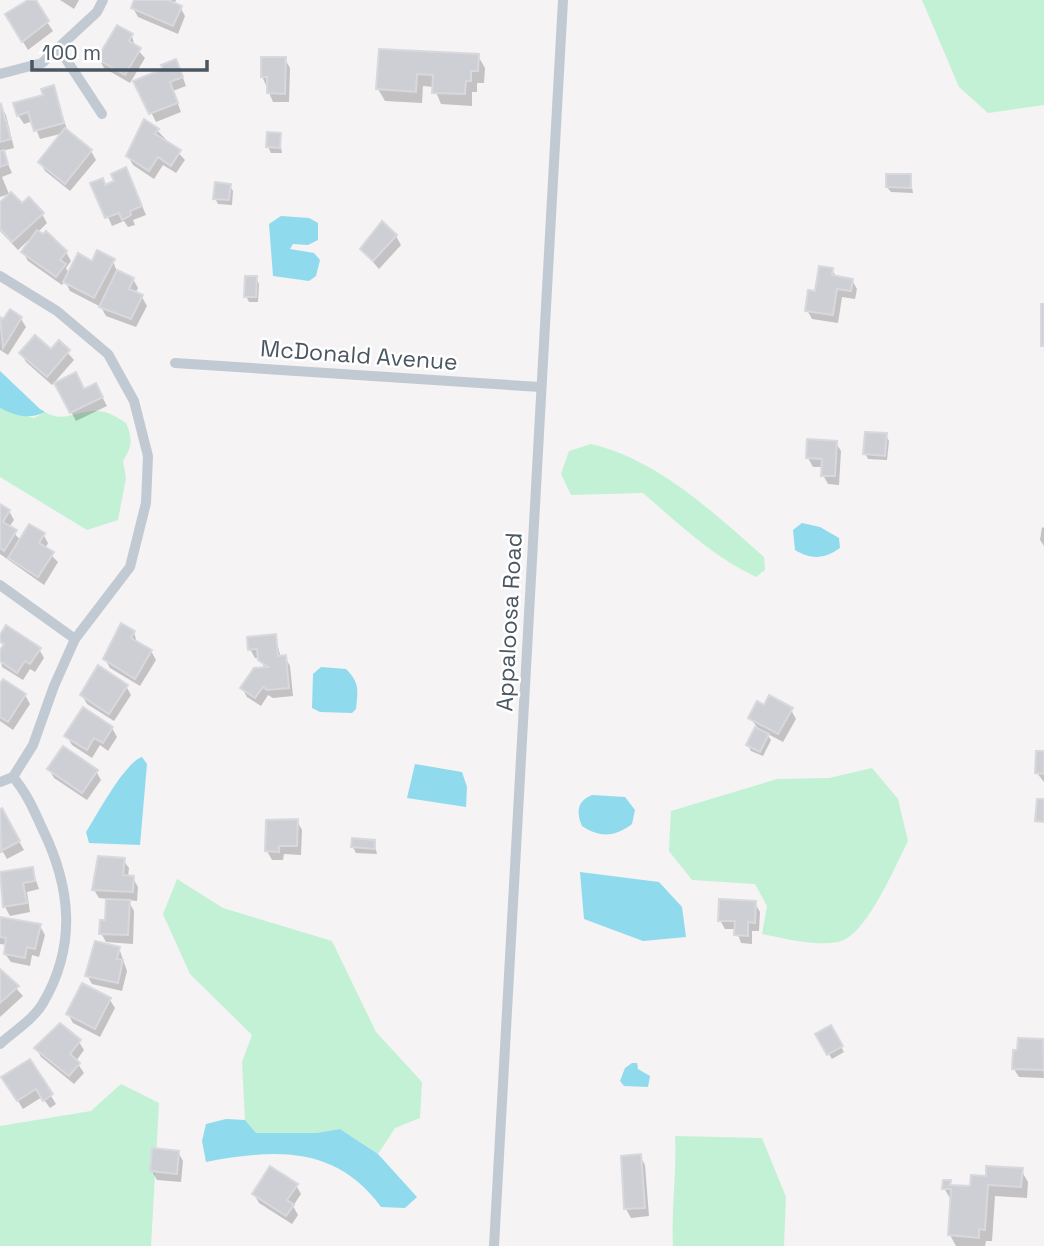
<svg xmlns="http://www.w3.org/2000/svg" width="1044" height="1246" font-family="'Space Grotesk',sans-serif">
<rect width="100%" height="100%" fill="#f5f3f3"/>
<!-- green -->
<g fill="#c3f1d5">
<path d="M 922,0 L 1044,0 L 1044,105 L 988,113 L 959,87 Z"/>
<path d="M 0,408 L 34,418 L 45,412 C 62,423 77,411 95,411 C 106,410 117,417 126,423 C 133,439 132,447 123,461 L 126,478 L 118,520 L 87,530 L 0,477 Z"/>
<path d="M 591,444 C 657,459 714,513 764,557 L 765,570 L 756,577 C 712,556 679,524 643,493 L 571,495 L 561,474 L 569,451 Z"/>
<path d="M 872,768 L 898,799 L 908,841 C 895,866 866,937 838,942 C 812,946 787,939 762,934 L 767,906 L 755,884 L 692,880 L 669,851 L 671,811 L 777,779 L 829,778 Z"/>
<path d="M 177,879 L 223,908 L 332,941 L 376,1032 L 422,1082 L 420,1118 L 395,1128 L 378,1154 L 340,1129 L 316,1133 L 256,1133 L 245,1120 L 242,1062 L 252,1035 L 190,974 L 163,914 Z"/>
<path d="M 121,1084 L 159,1103 L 151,1246 L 0,1246 L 0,1126 L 91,1111 Z"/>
<path d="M 675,1136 L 762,1138 L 786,1197 L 784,1246 L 673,1246 C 671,1209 677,1173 675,1136 Z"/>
</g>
<!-- water -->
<g fill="#90daee">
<path d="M 281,216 L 309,218 L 318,223 L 318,240 L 308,245 L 293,244 L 290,249 L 314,253 L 320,260 L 316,276 L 309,281 L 273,276 L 269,224 Z"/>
<path d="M 0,371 L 40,409 L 45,412 C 29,420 16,416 0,408 Z"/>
<path d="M 802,523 L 820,527 L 839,538 L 840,548 C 824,559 812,560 795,550 L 793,530 Z"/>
<path d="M 321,667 L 346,669 C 360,683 358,691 356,709 L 352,713 L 320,712 L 312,708 L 313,674 Z"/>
<path d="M 142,757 L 147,764 L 140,845 L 89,843 L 86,832 C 97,815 125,762 142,757 Z"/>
<path d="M 415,764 L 462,772 L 467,787 L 466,807 L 407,798 Z"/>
<path d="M 592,795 L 625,797 L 635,810 L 632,824 C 615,837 600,838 582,826 C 576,812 577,801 592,795 Z"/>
<path d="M 580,872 L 659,882 L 682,907 L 686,937 L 643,941 L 584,919 Z"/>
<path d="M 632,1063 L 637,1063 L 638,1069 L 650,1076 L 648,1087 L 624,1086 L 620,1081 L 625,1068 Z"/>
<path d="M 226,1119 L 245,1120 L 256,1133 L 316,1133 L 340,1129 L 378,1154 L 417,1197 L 405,1208 L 381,1207 C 336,1145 274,1149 206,1162 L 202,1141 L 206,1124 Z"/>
</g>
<!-- shadow -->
<g fill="#0003">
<path d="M 32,0 L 53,31 L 28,50 L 7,15 Z"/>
<path d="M 60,0 L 79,0 L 74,9 Z"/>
<path d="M 136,0 L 176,0 L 174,5 L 180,7 L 185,16 L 178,34 L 138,17 L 133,8 Z"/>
<path d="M 132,36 L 135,47 L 145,58 L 130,83 L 104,68 L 99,59 Z"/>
<path d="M 380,51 L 478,56 L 485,68 L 484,83 L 477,83 L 477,92 L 472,92 L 472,106 L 441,104 L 434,87 L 423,86 L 422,103 L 385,101 L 378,89 Z"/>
<path d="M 285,59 L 290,68 L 289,102 L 273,102 L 262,76 Z"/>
<path d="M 180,70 L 186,86 L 173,91 L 181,112 L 156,122 L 136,82 Z"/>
<path d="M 54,87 L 68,133 L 91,151 L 96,160 L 70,191 L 45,171 L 40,162 L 64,133 L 40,139 L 33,121 L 24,124 L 18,115 Z"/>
<path d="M 0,106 L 6,115 L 14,148 L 2,151 L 12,173 L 2,177 L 9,194 L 0,197 Z"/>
<path d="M 157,130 L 185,160 L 176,173 L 163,165 L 154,179 L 133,165 L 128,156 Z"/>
<path d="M 279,134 L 282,153 L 271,153 L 268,147 Z"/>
<path d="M 910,176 L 913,193 L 891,192 L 887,187 Z"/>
<path d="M 130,178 L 146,215 L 133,220 L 135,225 L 128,227 L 124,221 L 112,226 L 93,184 L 106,187 Z"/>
<path d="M 230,186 L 233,191 L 232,205 L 218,204 L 215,198 Z"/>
<path d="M 0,204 L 21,205 L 42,214 L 47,223 L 38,232 L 66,252 L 71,261 L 66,268 L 69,274 L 93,263 L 113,261 L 117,272 L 133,279 L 138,288 L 135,294 L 142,297 L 147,306 L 136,327 L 106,316 L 101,307 L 70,291 L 65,281 L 62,285 L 28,261 L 23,252 L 32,237 L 18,250 L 0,231 Z"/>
<path d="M 396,236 L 401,245 L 379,269 L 362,249 Z"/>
<path d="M 832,270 L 837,278 L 852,280 L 857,289 L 855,299 L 842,297 L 838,323 L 812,319 L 807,310 Z"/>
<path d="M 256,278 L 259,284 L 258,302 L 249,302 L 246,296 Z"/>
<path d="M 0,319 L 21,319 L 26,327 L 8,355 L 0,350 Z"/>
<path d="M 59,343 L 74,360 L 52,385 L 26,362 L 21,353 L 51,352 Z"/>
<path d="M 56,384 L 84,391 L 96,385 L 107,406 L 76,421 Z"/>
<path d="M 886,435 L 889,441 L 887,460 L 868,459 L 865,453 Z"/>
<path d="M 836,443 L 841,451 L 839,485 L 828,484 L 823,475 L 823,467 L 813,467 L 808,458 Z"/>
<path d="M 0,506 L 9,511 L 14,520 L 9,527 L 21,541 L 43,534 L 48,543 L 45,549 L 58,562 L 44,585 L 0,554 Z"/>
<path d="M 1042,527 L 1044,528 L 1044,546 L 1040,540 Z"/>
<path d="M 134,632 L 137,643 L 151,651 L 156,660 L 140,686 L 110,668 L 105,659 Z"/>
<path d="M 275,636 L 281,658 L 285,657 L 290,666 L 293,696 L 273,698 L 268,695 L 261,706 L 247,697 L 242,688 L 265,669 L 260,658 L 255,658 L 250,649 Z"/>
<path d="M 0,638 L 39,649 L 44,658 L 35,672 L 30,669 L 23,680 L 2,667 L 0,653 L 4,648 Z"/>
<path d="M 126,686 L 131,695 L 114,721 L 87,704 L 82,695 Z"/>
<path d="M 0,687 L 25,695 L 30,704 L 13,730 L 0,721 Z"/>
<path d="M 764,707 L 791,710 L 796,719 L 783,742 L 766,733 L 771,740 L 763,756 L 751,751 L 748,745 L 757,727 L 750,718 Z"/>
<path d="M 112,728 L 117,737 L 108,751 L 100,745 L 92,758 L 72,745 L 67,736 Z"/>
<path d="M 1044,753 L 1044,782 L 1037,773 Z"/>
<path d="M 49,769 L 96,771 L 101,780 L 87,800 L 54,778 Z"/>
<path d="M 1,810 L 24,850 L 7,859 L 3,852 L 0,853 Z"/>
<path d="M 297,821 L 302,830 L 301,855 L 284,854 L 283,860 L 272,860 L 267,851 Z"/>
<path d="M 374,841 L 377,854 L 356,853 L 353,847 Z"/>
<path d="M 123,860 L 129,868 L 128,877 L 133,878 L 138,887 L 137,901 L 128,900 L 134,911 L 133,944 L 106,942 L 101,933 L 107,922 L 108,899 L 99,898 L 94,890 Z"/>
<path d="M 32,869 L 39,889 L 27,892 L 30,912 L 10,916 L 5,907 L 0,874 Z"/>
<path d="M 755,903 L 760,912 L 759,931 L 752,931 L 752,944 L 741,943 L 736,929 L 725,929 L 720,920 Z"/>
<path d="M 0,919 L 40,926 L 45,935 L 39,957 L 32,955 L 30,966 L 11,962 L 5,954 L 7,945 L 0,944 Z"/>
<path d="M 119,948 L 127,971 L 122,991 L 92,984 L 87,975 Z"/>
<path d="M 0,971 L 23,996 L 0,1017 Z"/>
<path d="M 110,1000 L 115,1008 L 100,1037 L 73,1023 L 68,1014 Z"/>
<path d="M 830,1027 L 844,1052 L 832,1059 L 817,1035 Z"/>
<path d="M 1042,1040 L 1044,1078 L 1019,1077 L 1014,1069 Z"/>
<path d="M 79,1042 L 84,1050 L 76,1061 L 84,1073 L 74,1084 L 41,1057 L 36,1048 Z"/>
<path d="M 29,1061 L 56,1104 L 50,1108 L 42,1097 L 23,1109 L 9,1087 Z"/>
<path d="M 178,1152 L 183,1161 L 181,1182 L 157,1180 L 152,1171 Z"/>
<path d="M 640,1156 L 645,1165 L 649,1216 L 631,1218 L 626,1209 Z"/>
<path d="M 1021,1170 L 1028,1182 L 1027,1198 L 995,1196 L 992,1241 L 986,1241 L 985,1246 L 956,1246 L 950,1235 L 951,1200 L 944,1188 L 950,1182 L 952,1187 L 972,1188 Z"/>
<path d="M 296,1185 L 301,1194 L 293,1206 L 298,1215 L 292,1224 L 259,1203 L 254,1194 Z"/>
</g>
<!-- building -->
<g fill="#cdcfd5" stroke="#d7d9de" stroke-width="2">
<path d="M 28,0 L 36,0 L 49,21 L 22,42 L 5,14 Z"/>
<path d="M 134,0 L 168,0 L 182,6 L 173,26 L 131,8 Z"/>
<path d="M 117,25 L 133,34 L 129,41 L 141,48 L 125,75 L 97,59 Z"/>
<path d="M 379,49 L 479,54 L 478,71 L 471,71 L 471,81 L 466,81 L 465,94 L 432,93 L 433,75 L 417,74 L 416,92 L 376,89 Z"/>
<path d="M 261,57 L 286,57 L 285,94 L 267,93 L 267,77 L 261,77 Z"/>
<path d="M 176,59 L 183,77 L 170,82 L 178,103 L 149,114 L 133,81 L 163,69 L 161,65 Z"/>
<path d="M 54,85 L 64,123 L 34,131 L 28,112 L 17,116 L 13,103 L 43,95 L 41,89 Z"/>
<path d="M 1,104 L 11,139 L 0,142 L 0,105 Z"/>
<path d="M 144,119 L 159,129 L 155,134 L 181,150 L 171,166 L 158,157 L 149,171 L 126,156 Z"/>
<path d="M 65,128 L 92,150 L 65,184 L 38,162 Z"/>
<path d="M 267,132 L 281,133 L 280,148 L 266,147 Z"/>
<path d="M 4,150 L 8,164 L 0,167 L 0,151 Z"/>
<path d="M 126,167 L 142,206 L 130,211 L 131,215 L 122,220 L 119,213 L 105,218 L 90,183 L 103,178 L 105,185 L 114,181 L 111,174 Z"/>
<path d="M 886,174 L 911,174 L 911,188 L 886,187 Z"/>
<path d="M 215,182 L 231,184 L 229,200 L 213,199 Z"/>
<path d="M 11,192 L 22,203 L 29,197 L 44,213 L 12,242 L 0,229 L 0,202 Z"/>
<path d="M 382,221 L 397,235 L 373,261 L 360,249 Z"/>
<path d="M 37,230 L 43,234 L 46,231 L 67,251 L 60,260 L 66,264 L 56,277 L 21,252 Z"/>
<path d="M 97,250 L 115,259 L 94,298 L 63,282 L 78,253 L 92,261 Z"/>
<path d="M 819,266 L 833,268 L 832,275 L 853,279 L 851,291 L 837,289 L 833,315 L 805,311 L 808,290 L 815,291 Z"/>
<path d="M 117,270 L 134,278 L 129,289 L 143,295 L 131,319 L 99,307 Z"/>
<path d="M 245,276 L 257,276 L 256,297 L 244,297 Z"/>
<rect x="1041" y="304" width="3" height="42"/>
<path d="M 10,309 L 22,317 L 3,348 L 0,317 L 3,319 Z"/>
<path d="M 35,335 L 51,349 L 59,340 L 70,350 L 47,377 L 19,353 Z"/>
<path d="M 76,372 L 84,389 L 96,383 L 103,397 L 70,413 L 54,383 Z"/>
<path d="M 865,432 L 887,433 L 885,456 L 863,454 Z"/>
<path d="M 807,439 L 837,441 L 835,476 L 821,476 L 822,459 L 806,458 Z"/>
<path d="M 0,504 L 10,510 L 3,522 L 17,530 L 4,551 L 0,548 Z"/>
<path d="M 29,524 L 45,533 L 39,543 L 54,552 L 38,577 L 8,558 Z"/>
<path d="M 121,623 L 135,631 L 131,638 L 152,650 L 135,679 L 103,659 Z"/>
<path d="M 6,625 L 41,648 L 30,664 L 25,661 L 17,673 L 0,661 L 0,650 L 4,644 L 0,642 L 0,635 Z"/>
<path d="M 276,634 L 278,656 L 286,655 L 289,688 L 267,690 L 263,687 L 255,698 L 240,688 L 254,668 L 268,667 L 258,660 L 257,649 L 248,650 L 247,637 Z"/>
<path d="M 98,665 L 128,685 L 109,714 L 80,695 Z"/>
<path d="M 3,679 L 26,694 L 8,722 L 0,717 L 0,684 Z"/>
<path d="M 769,695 L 793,708 L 778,734 L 748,718 L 757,701 L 764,705 Z"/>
<path d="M 83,707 L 113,727 L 103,743 L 94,738 L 87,750 L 64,736 Z"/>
<path d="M 755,727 L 769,734 L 760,752 L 746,745 Z"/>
<path d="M 63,746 L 98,770 L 82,793 L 47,769 Z"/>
<path d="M 1036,751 L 1044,751 L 1044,774 L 1035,773 Z"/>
<path d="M 1037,799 L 1044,799 L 1044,822 L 1035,821 Z"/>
<path d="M 2,808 L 20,841 L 1,851 L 0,809 Z"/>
<path d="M 298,819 L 297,846 L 279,846 L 279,852 L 265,851 L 266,820 Z"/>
<path d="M 352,838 L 375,840 L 375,849 L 351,847 Z"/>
<path d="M 98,856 L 125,858 L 123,875 L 134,876 L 133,892 L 92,890 Z"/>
<path d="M 33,867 L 35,881 L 23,883 L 27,903 L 3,907 L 0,872 Z"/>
<path d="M 106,899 L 130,900 L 128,935 L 99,934 L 100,920 L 105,920 Z"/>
<path d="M 719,899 L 756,901 L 755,923 L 748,922 L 748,936 L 734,935 L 735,921 L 718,921 Z"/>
<path d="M 0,917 L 41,924 L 35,949 L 27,947 L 25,958 L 4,954 L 6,938 L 0,937 Z"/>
<path d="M 95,941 L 120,947 L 117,959 L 123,960 L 118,983 L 85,976 Z"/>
<path d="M 0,969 L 19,986 L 0,1003 Z"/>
<path d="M 82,983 L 111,998 L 95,1029 L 66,1014 Z"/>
<path d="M 60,1023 L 81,1040 L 70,1054 L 80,1063 L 69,1076 L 34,1048 Z"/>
<path d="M 831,1025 L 843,1046 L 827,1055 L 815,1034 Z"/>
<path d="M 1018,1038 L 1043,1039 L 1044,1070 L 1012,1069 L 1013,1050 L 1017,1050 Z"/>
<path d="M 30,1059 L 53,1094 L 43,1101 L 36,1089 L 17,1101 L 1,1077 Z"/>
<path d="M 152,1148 L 179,1151 L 177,1174 L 150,1171 Z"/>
<path d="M 641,1154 L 645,1208 L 624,1209 L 621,1156 Z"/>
<path d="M 270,1166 L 298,1184 L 287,1200 L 294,1205 L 286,1216 L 252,1194 Z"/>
<path d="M 986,1166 L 1023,1168 L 1021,1187 L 988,1185 L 985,1230 L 979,1229 L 979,1238 L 948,1235 L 951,1189 L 942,1189 L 943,1180 L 951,1180 L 950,1185 L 970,1186 L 971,1175 L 986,1176 Z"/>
</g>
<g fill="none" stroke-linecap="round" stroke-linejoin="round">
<!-- minor -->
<g stroke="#c1cad2" stroke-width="10">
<path d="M 60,50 L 102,114"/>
<path d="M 0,74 L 42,63 L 97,12 L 103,0"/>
<path d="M 0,276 L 57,311 L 108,354 L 134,401 L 148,456 L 146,503 L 130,567 L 75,639 L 54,686 L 33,745 L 13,777 L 0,782"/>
<path d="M 175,363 L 540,387"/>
<path d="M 0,585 L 75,639"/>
<path d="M 0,1044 C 13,1032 34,1019 43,1003 C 77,945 71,887 42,828 C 34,810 26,792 13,777"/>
<path d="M 494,1246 L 563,0"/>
</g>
</g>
<g text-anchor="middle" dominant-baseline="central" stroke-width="5" stroke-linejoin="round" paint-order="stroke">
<!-- street labels -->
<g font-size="23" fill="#4a5661" stroke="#fff">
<text transform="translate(359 355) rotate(4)">McDonald Avenue</text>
<text transform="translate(509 622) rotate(-87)">Appaloosa Road</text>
</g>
</g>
<!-- scale -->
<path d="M32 60v10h175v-10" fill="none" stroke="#4a5661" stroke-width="3.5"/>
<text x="42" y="60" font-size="21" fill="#4a5661" stroke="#ffffff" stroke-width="5" paint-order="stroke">100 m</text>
</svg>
